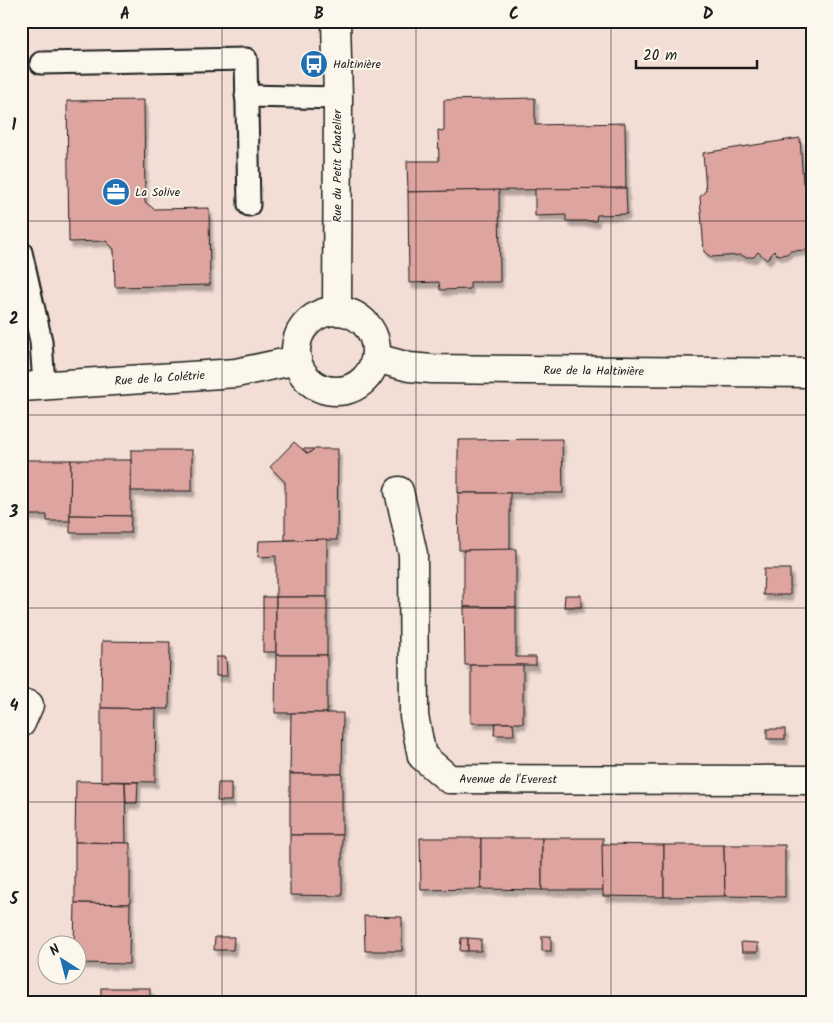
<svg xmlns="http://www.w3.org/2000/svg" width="833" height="1023" font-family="Kalam,sans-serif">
<defs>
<filter id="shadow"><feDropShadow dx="3" dy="5.5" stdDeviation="1" flood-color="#0004"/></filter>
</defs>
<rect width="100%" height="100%" fill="#f2ded5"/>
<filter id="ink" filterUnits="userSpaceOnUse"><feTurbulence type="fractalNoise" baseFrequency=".02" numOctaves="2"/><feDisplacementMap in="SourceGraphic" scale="10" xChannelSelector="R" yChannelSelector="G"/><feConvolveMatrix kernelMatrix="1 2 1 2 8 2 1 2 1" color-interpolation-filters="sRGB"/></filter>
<g filter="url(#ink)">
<!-- building -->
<g fill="#dea49f" stroke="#1c1c1c" filter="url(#shadow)">
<path d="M 535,98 L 535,125 L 625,123 L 626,188 L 408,192 L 407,161 L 439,161 L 438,130 L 444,131 L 444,100 Z"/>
<path d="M 144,100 L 145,202 L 154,209 L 209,208 L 210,285 L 115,287 L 114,249 L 106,241 L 69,242 L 67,101 Z"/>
<path d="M 800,138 L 803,183 L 809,189 L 812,246 L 808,250 L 790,251 L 787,254 L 778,255 L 774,251 L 767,260 L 758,252 L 754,257 L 745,257 L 741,255 L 711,257 L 704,252 L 700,197 L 706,190 L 703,153 Z"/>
<path d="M 626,188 L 627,214 L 597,215 L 596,221 L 566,221 L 566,215 L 535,216 L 535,189 Z"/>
<path d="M 499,190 L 500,282 L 470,282 L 470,289 L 440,290 L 439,282 L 409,283 L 408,192 Z"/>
<path d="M 562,439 L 563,493 L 458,493 L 458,440 Z"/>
<path d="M 294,442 L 308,454 L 314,449 L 338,449 L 337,540 L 285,540 L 285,482 L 270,467 Z"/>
<path d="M 302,449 L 314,449 L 308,454 Z"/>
<rect x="131" y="450" width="61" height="41"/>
<path d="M 21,460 L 71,460 L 70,521 L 47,521 L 47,515 L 21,515 Z"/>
<path d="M 71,460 L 131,460 L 131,516 L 70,515 Z"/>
<path d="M 458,493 L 510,493 L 510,550 L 459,550 Z"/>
<path d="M 70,515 L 131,516 L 130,533 L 70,533 Z"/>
<rect x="809" y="523" width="3" height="39"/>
<path d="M 327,539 L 327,597 L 276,597 L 276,556 L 258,557 L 259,541 Z"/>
<path d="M 516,549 L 516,607 L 464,607 L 464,550 Z"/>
<rect x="809" y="562" width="3" height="20"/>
<path d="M 764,569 L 790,569 L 790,595 L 763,595 Z"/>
<path d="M 565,595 L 581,595 L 581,607 L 564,607 Z"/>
<rect x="263" y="597" width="13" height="55"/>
<rect x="276" y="597" width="51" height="58"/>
<path d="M 464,607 L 516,607 L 516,657 L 536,657 L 536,665 L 465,665 Z"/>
<path d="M 102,641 L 170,642 L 169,709 L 101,708 Z"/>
<path d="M 276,655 L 327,655 L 327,713 L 275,713 Z"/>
<path d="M 216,657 L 226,657 L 227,676 L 216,676 Z"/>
<rect x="471" y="665" width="52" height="58"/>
<path d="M 101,708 L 156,709 L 155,782 L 101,781 Z"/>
<path d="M 291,713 L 343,713 L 342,774 L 290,774 Z"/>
<path d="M 495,723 L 513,723 L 514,735 L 494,735 Z"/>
<rect x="767" y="729" width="18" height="10"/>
<rect x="290" y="774" width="52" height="61"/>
<path d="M 76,781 L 125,782 L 126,843 L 75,842 Z"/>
<path d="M 125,782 L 138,782 L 137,803 L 126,803 Z"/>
<path d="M 218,783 L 231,783 L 231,801 L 217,801 Z"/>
<path d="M 290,835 L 342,835 L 342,896 L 290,895 Z"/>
<path d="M 420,838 L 481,838 L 481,889 L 421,890 Z"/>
<path d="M 481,838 L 542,838 L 542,890 L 481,889 Z"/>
<rect x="542" y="838" width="61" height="52"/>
<path d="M 75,842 L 130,843 L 130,904 L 75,903 Z"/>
<path d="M 602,844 L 664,845 L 664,897 L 603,896 Z"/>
<path d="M 664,845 L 724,845 L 725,896 L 664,897 Z"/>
<path d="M 724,845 L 785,845 L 785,897 L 725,896 Z"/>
<path d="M 75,903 L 130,904 L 129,964 L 78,963 L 78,946 L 74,946 Z"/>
<path d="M 364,916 L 402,917 L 402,951 L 365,951 Z"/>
<rect x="542" y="936" width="9" height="15"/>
<path d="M 215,937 L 234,937 L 233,950 L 214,950 Z"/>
<path d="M 461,938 L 468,938 L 468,951 L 460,951 Z"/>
<path d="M 468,938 L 481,939 L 481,951 L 468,951 Z"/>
<path d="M 741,942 L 758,943 L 758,952 L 742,952 Z"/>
<rect x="101" y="988" width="49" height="14"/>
</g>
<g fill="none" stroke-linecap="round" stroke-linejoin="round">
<!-- lane casing -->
<g stroke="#1c1c1c" stroke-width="25">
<g id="lane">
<path d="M 41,63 L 246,59 L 249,205"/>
<path d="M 246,96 L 338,98"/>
<path d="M 21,252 L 41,341 L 44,385"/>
</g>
</g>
<!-- street casing -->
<g stroke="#1c1c1c" stroke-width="31">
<g id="street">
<path d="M 336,21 L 338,98 L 337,311"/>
<circle cx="336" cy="351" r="40"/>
<path id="s1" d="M 376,358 L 409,367 L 432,369 L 812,373"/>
<path id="s2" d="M 21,387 L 236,373 L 297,360"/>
<path id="s3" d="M 399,491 L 413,554 L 414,716 L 422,756 L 449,779 L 812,780"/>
<path d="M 21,723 L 29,705"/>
</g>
</g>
<!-- lane -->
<use href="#lane" stroke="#fbf7ec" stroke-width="21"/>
<!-- street -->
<use href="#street" stroke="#fbf7ec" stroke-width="28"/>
</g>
</g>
<!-- grid -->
<path fill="none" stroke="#1c1c1c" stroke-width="1" stroke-opacity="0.55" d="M 222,21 L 222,1002M 416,21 L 416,1002M 611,21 L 611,1002M 21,221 L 812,221M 21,415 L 812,415M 21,608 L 812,608M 21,802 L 812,802"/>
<!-- icons -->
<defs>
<g id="bus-disc" transform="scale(1.4375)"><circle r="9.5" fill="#1f6fb2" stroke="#fbf7ec"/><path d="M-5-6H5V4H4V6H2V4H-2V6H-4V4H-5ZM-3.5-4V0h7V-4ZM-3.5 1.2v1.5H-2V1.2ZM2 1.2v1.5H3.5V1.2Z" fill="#fff"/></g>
<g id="office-disc" transform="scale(1.4375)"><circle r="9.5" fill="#1f6fb2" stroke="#fbf7ec"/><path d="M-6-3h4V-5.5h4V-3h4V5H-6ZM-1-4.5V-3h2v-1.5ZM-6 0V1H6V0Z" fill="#fff"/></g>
</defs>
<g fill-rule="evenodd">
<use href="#bus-disc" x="314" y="64"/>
<use href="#office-disc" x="116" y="192"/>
</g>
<g text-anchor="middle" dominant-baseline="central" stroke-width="4" stroke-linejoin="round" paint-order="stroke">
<!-- poi labels -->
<g font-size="12" fill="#1c1c1c" stroke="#fbf7ec" text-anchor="start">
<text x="333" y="64">Haltinière</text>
<text x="135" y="192">La Solive</text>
</g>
<!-- street labels -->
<g font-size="12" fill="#1c1c1c" stroke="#fbf7ec">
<text transform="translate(337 166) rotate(-90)">Rue du Petit Chatelier</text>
<text stroke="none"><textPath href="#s1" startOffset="219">Rue de la Haltinière</textPath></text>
<text stroke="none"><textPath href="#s2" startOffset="139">Rue de la Colétrie</textPath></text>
<text stroke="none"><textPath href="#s3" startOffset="362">Avenue de l'Everest</textPath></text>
</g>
</g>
<!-- margin -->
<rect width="833" height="1023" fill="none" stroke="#fbf7ec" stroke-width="55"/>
<!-- north arrow -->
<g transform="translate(62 960) rotate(324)"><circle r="24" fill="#fbf7ec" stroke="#a29f99"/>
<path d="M0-4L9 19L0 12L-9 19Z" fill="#1f6fb2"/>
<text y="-8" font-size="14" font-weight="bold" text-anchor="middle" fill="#1c1c1c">N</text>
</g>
<!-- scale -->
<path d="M636 60v8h121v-8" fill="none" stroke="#1c1c1c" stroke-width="2.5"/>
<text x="643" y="60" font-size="15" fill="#1c1c1c" stroke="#fbf7ec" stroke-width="4" paint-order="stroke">20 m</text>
<rect x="28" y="28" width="778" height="968" fill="none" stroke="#1c1c1c" stroke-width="2"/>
<g font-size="16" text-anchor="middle" font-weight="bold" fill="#1c1c1c">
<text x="125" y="19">A</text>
<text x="319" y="19">B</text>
<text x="514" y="19">C</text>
<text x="708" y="19">D</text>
<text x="14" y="130">1</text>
<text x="14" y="324">2</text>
<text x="14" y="517">3</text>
<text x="14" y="711">4</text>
<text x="14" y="904">5</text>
</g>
</svg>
